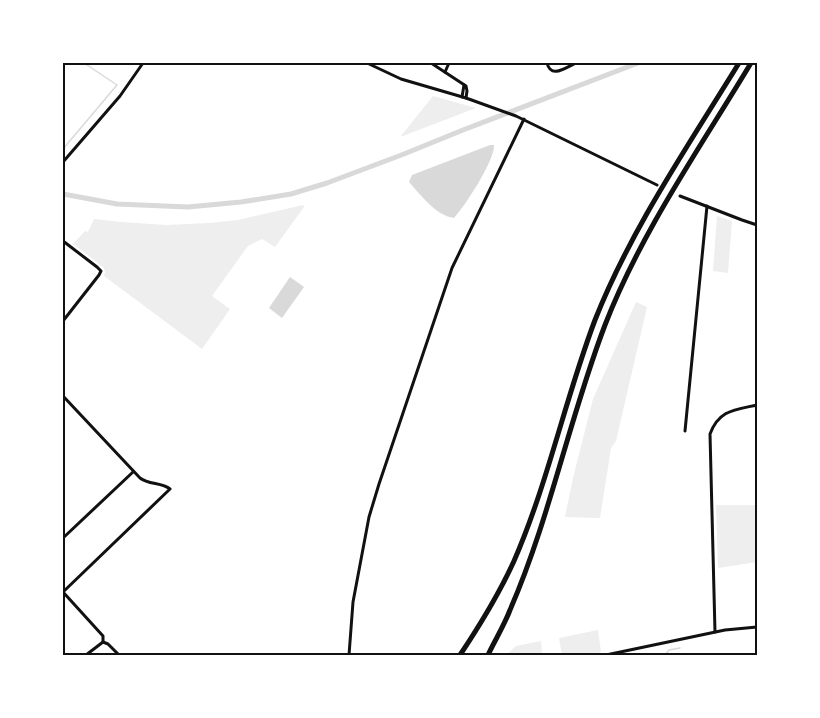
<svg xmlns="http://www.w3.org/2000/svg" width="820" height="718" font-family="'Fira Sans',sans-serif">
<rect width="100%" height="100%" fill="#fff"/>
<!-- green -->
<g fill="#eee">
<path d="M 433,96 L 476,108 L 403,136 L 401,136 Z"/>
<path d="M 303,205 L 304,207 L 275,247 L 262,239 L 248,246 L 212,296 L 230,309 L 202,349 L 104,276 L 105,272 L 104,268 L 73,244 L 85,231 L 88,232 L 94,219 L 121,222 L 166,225 L 209,223 L 238,220 Z"/>
<path d="M 717,216 L 732,221 L 728,273 L 713,271 Z"/>
<path d="M 636,302 L 647,307 L 616,441 L 611,448 L 600,518 L 565,517 L 573,478 L 593,399 Z"/>
<path d="M 716,505 L 757,505 L 757,562 L 718,568 Z"/>
<path d="M 598,630 L 601,652 L 592,655 L 562,655 L 559,638 Z"/>
<path d="M 541,641 L 542,655 L 506,655 L 516,646 Z"/>
</g>
<!-- water -->
<g fill="#d9d9d9">
<path d="M 490,145 L 494,145 C 495,160 465,206 454,218 C 435,215 421,195 409,182 L 412,175 Z"/>
<path d="M 290,277 L 304,287 L 282,318 L 269,308 Z"/>
</g>
<g fill="none" stroke-linecap="round" stroke-linejoin="round">
<!-- stream -->
<g stroke="#d9d9d9" stroke-width="1.5">
<path d="M 63,149 L 117,85 L 84,63"/>
<path d="M 665,655 L 669,650 L 680,648"/>
</g>
<!-- canal -->
<path stroke="#d9d9d9" stroke-width="5" d="M 63,194 L 117,204 L 188,207 L 241,202 L 291,194 L 327,183 L 404,154 L 463,130 L 638,63"/>
<!-- minor -->
<g stroke="#111" stroke-width="3">
<path d="M 367,63 L 401,79 L 466,98 L 516,116 L 657,185"/>
<path d="M 431,63 L 466,86 L 467,91 L 466,98"/>
<path d="M 547,63 C 551,79 565,68 576,63"/>
<path d="M 445,72 L 449,63"/>
<path d="M 462,97 L 464,85"/>
<path d="M 63,162 L 120,96 L 143,63"/>
<path d="M 680,196 L 742,220 L 757,225"/>
<path d="M 63,241 L 97,267 L 101,271 L 99,275 L 63,321"/>
<path d="M 63,396 L 140,478 C 149,485 162,482 170,489 L 63,592"/>
<path d="M 685,431 L 707,206"/>
<path d="M 63,538 L 133,472"/>
<path d="M 63,592 L 103,636 L 103,642"/>
<path d="M 715,632 L 710,434 C 719,410 734,410 757,405"/>
<path d="M 103,642 L 108,644 L 119,655"/>
<path d="M 86,655 L 103,642"/>
<path d="M 349,655 L 353,602 L 369,517 L 379,484 L 452,268 L 524,119"/>
<path d="M 606,655 L 725,630 L 757,627"/>
</g>
<!-- motorway -->
<g stroke="#111" stroke-width="5">
<path d="M 460,655 C 480,625 499,594 514,561 C 548,483 565,399 595,320 C 631,229 688,146 739,63"/>
<path d="M 488,655 C 495,640 504,626 510,610 C 550,518 569,419 605,325 C 641,232 700,148 751,63"/>
</g>
</g>
<!-- border -->
<rect width="820" height="718" fill="none" stroke="#ffffff" stroke-width="129"/>
<rect x="64" y="64" width="692" height="590" fill="none" stroke="#111" stroke-width="2"/>
</svg>
